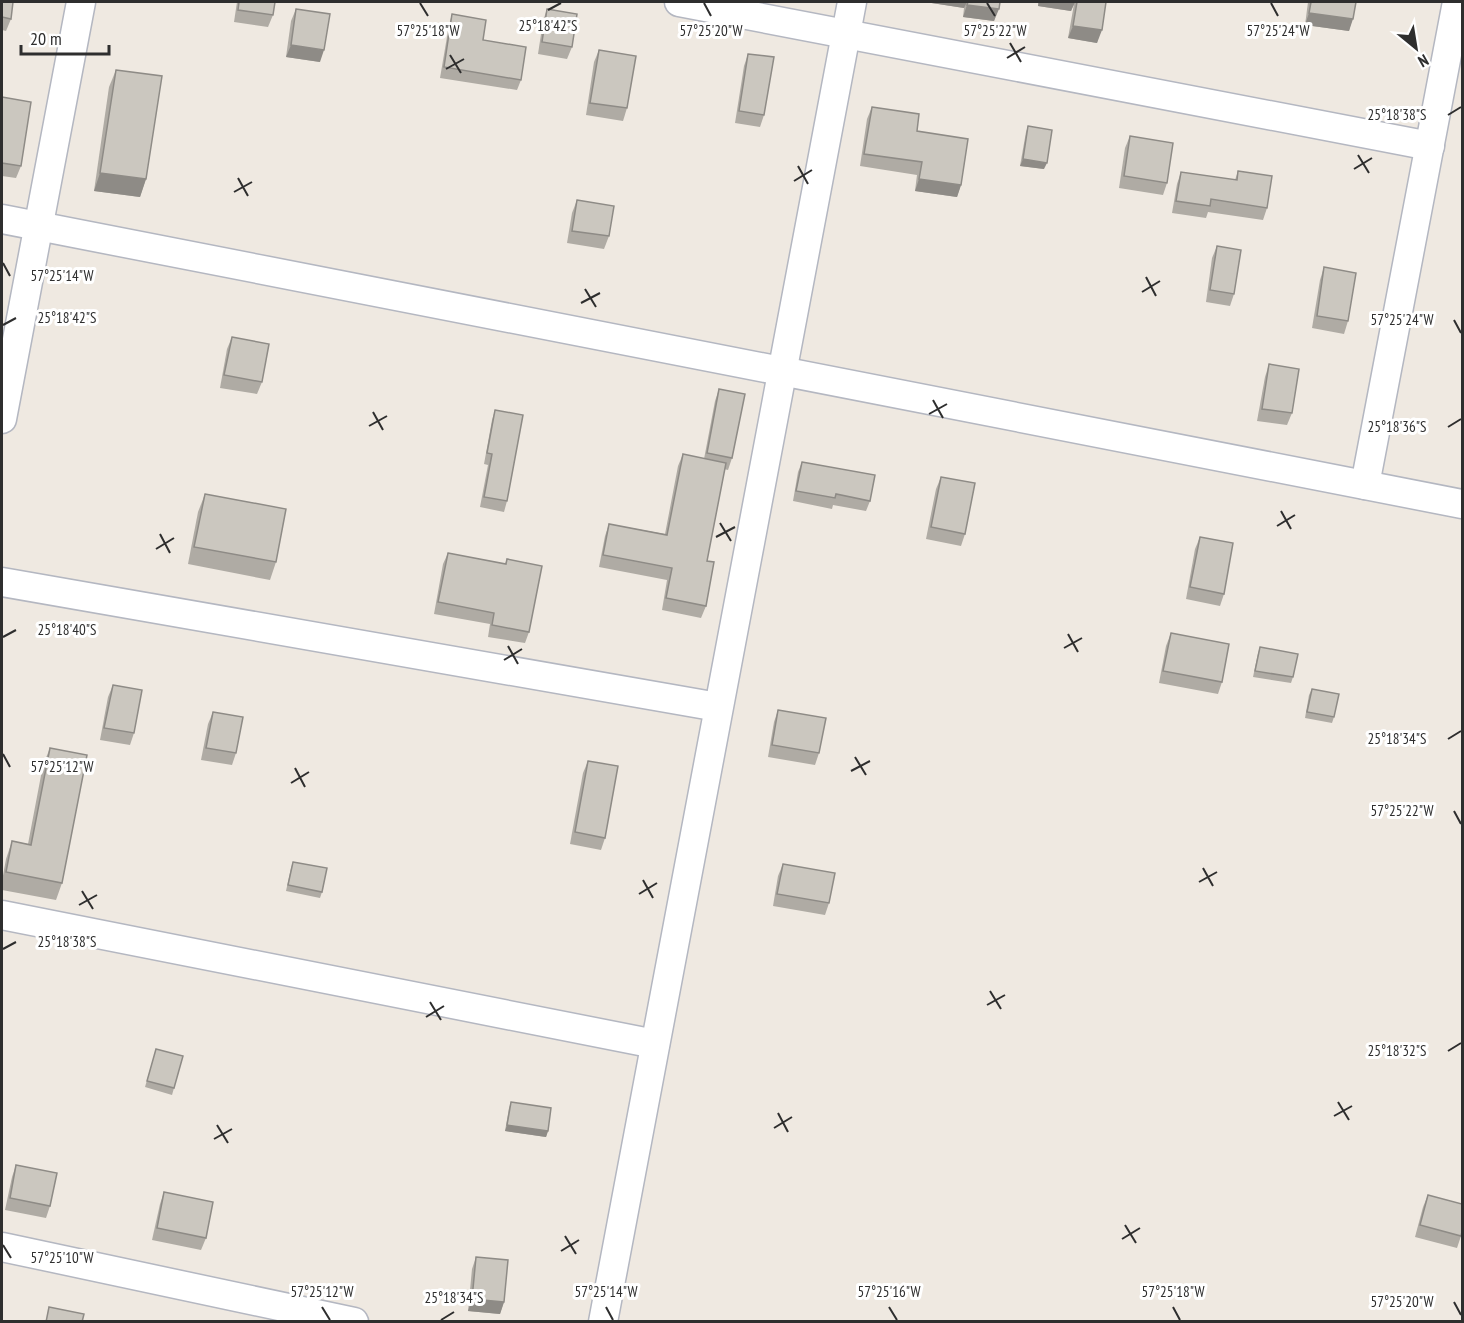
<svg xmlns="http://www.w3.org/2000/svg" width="1464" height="1323" font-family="'PT Sans Narrow',sans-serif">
<rect width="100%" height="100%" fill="#efe9e1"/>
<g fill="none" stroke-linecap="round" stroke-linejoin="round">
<!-- minor casing -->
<g stroke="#b4b7c1" stroke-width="31">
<g id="minor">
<path d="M 679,2 L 1430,146"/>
<path d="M 2,219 L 1462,504"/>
<path d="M 2,419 L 81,2"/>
<path d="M 1365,485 L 1457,2"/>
<path d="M 2,582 L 718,707"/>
<path d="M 2,915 L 655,1044"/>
<path d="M 2,1247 L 354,1322"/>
<path d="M 603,1322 L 852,2"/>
</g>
</g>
<!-- minor -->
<use href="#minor" stroke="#fff" stroke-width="28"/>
</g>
<!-- wall -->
<g fill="#afaba4">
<path d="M 2,2 L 11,19 L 6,31 L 2,30 Z"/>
<path d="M 237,2 L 275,2 L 273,15 L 268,27 L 234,22 Z"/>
<path d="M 925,2 L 1000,2 L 994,21 L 963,17 L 964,8 Z"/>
<path d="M 1038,2 L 1106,2 L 1097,43 L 1068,38 L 1074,4 L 1071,11 L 1038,6 Z"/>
<path d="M 1308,2 L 1356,2 L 1349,31 L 1305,25 Z"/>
<path d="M 296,9 L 320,62 L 286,57 L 291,21 Z"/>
<path d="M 547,9 L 572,47 L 567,59 L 538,54 L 543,21 Z"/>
<path d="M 452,14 L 483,40 L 521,80 L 517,90 L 440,78 L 449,25 Z"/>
<path d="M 599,50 L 627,108 L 623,121 L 586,115 L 594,62 Z"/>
<path d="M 748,54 L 764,115 L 760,127 L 735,123 L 744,66 Z"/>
<path d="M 116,70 L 146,179 L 140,197 L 94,191 L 109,87 Z"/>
<path d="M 2,97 L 21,166 L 16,178 L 2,176 Z"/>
<path d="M 872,107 L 961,185 L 957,197 L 915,191 L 917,175 L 860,166 L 867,119 Z"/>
<path d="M 1028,126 L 1044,169 L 1020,166 L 1026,132 Z"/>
<path d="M 1130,136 L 1167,183 L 1163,195 L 1119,188 L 1125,148 Z"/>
<path d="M 1238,171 L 1267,208 L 1263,220 L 1208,212 L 1206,218 L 1172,213 L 1177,184 L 1181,172 L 1235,180 Z"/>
<path d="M 577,200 L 609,236 L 604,249 L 567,243 L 572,213 Z"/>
<path d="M 1217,246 L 1234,294 L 1230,306 L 1206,302 L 1212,258 Z"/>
<path d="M 1324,267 L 1348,321 L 1344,334 L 1312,328 L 1320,280 Z"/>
<path d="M 232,337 L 262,382 L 257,394 L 220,388 L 227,349 Z"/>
<path d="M 1269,364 L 1292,413 L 1287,425 L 1257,421 L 1265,377 Z"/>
<path d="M 719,389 L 732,458 L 728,470 L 724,469 L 707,561 L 706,606 L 701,618 L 662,610 L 667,580 L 599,567 L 605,536 L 609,524 L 665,534 L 678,466 L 683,454 L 704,459 L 715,401 Z"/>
<path d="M 495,410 L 507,501 L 504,512 L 480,507 L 488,465 L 484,464 L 492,420 Z"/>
<path d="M 802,462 L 870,501 L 866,511 L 833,505 L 832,509 L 793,501 L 798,472 Z"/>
<path d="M 941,477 L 965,534 L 961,546 L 926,539 L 936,489 Z"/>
<path d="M 205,494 L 276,562 L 270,580 L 188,564 L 198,512 Z"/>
<path d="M 1200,537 L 1224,594 L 1220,606 L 1186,599 L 1195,549 Z"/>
<path d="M 448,553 L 505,564 L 507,559 L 529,632 L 525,643 L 488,637 L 490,624 L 434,614 L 443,564 Z"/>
<path d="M 1171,633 L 1222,682 L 1218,694 L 1159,683 L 1166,646 Z"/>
<path d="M 1260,647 L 1293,677 L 1291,683 L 1253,677 L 1258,653 Z"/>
<path d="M 113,685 L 134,733 L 130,745 L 100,740 L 108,697 Z"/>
<path d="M 1312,689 L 1334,717 L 1332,723 L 1305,718 L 1309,695 Z"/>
<path d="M 778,710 L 819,753 L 815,765 L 768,757 L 774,722 Z"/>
<path d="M 213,712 L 236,753 L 232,765 L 201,760 L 208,724 Z"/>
<path d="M 50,748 L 62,883 L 56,900 L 2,890 L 2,881 L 6,859 L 12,841 L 28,844 L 43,765 Z"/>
<path d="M 588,761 L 605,838 L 601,850 L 570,844 L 583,773 Z"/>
<path d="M 293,862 L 322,892 L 320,898 L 286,891 L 291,868 Z"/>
<path d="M 783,864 L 829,903 L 825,915 L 773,906 L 778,876 Z"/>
<path d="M 156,1049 L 174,1088 L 172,1095 L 145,1087 Z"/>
<path d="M 511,1102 L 548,1131 L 546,1137 L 505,1131 L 509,1108 Z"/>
<path d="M 16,1165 L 50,1206 L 46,1218 L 5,1210 L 12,1177 Z"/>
<path d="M 164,1192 L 206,1238 L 201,1250 L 152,1240 L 160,1204 Z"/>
<path d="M 1428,1195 L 1461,1236 L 1457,1248 L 1415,1237 L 1423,1207 Z"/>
<path d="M 476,1257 L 504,1302 L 500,1314 L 468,1311 L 472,1269 Z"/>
</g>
<!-- shaded-wall -->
<g fill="#8e8b86">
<path d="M 925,2 L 967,2 L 964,8 Z"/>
<path d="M 1039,2 L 1075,2 L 1071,11 L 1038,6 Z"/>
<path d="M 967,5 L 999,9 L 994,21 L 963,17 Z"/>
<path d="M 1309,13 L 1353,19 L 1349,31 L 1305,25 Z"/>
<path d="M 1073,26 L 1102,30 L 1097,43 L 1068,38 Z"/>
<path d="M 291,45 L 324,50 L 320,62 L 286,57 Z"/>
<path d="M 1023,159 L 1047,163 L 1044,169 L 1020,166 Z"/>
<path d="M 100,173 L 146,179 L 140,197 L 94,191 Z"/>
<path d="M 919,179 L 961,185 L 957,197 L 915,191 Z"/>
<path d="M 507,1125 L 548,1131 L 546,1137 L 505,1131 Z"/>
<path d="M 472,1299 L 504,1302 L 500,1314 L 468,1311 Z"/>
</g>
<!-- building -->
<g fill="#cbc7bf" stroke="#8e8b86" stroke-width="1.5">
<path d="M 2,2 L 13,2 L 11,19 L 2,17 Z"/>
<path d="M 239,2 L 275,2 L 273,15 L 238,10 Z"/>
<path d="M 968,2 L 1000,2 L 999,9 L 967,5 Z"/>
<path d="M 1077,2 L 1106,2 L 1102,30 L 1073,26 Z"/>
<path d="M 1311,2 L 1356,2 L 1353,19 L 1309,13 Z"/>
<path d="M 296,9 L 330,14 L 324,50 L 291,45 Z"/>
<path d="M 547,9 L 577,14 L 572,47 L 542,42 Z"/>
<path d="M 452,14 L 486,20 L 483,40 L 526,47 L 521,80 L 444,67 Z"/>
<path d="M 599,50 L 636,56 L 627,108 L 590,103 Z"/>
<path d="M 748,54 L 774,57 L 764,115 L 739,111 Z"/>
<path d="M 116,70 L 162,76 L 146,179 L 100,173 Z"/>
<path d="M 2,97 L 31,102 L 21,166 L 2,163 Z"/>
<path d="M 872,107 L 919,114 L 917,131 L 968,139 L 961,185 L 919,179 L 922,162 L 864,154 Z"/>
<path d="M 1028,126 L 1052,130 L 1047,163 L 1023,159 Z"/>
<path d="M 1130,136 L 1173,143 L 1167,183 L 1124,176 Z"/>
<path d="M 1238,171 L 1272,176 L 1267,208 L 1211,199 L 1210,206 L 1176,201 L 1181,172 L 1237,180 Z"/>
<path d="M 577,200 L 614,206 L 609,236 L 572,231 Z"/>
<path d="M 1217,246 L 1241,250 L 1234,294 L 1210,290 Z"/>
<path d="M 1324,267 L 1356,273 L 1348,321 L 1317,316 Z"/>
<path d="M 232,337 L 269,344 L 262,382 L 224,375 Z"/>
<path d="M 1269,364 L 1299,369 L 1292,413 L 1262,409 Z"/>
<path d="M 719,389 L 745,394 L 732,458 L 707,453 Z"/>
<path d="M 495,410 L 523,415 L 507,501 L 484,497 L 492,454 L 487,453 Z"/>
<path d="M 683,454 L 726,463 L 707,561 L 714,562 L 706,606 L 666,598 L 672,568 L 603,555 L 609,524 L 667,535 Z"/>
<path d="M 802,462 L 875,475 L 870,501 L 836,494 L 835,498 L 796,491 Z"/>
<path d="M 941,477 L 975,483 L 965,534 L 931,527 Z"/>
<path d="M 205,494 L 286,509 L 276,562 L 194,547 Z"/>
<path d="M 1200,537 L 1233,543 L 1224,594 L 1190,587 Z"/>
<path d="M 448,553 L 506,564 L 507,559 L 542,566 L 529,632 L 492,625 L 494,613 L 438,602 Z"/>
<path d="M 1171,633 L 1229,644 L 1222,682 L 1163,671 Z"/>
<path d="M 1260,647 L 1298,654 L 1293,677 L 1255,671 Z"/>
<path d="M 113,685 L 142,690 L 134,733 L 104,728 Z"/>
<path d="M 1312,689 L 1339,694 L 1334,717 L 1307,712 Z"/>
<path d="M 778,710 L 826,718 L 819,753 L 772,745 Z"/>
<path d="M 213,712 L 243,717 L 236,753 L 206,748 Z"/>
<path d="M 50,748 L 87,755 L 62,883 L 6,872 L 12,841 L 31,845 Z"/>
<path d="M 588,761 L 618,766 L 605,838 L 575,832 Z"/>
<path d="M 293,862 L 327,868 L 322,892 L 288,885 Z"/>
<path d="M 783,864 L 835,873 L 829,903 L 777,894 Z"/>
<path d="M 156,1049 L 183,1056 L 174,1088 L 147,1081 Z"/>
<path d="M 511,1102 L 551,1108 L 548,1131 L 507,1125 Z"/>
<path d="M 16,1165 L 57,1173 L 50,1206 L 10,1198 Z"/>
<path d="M 164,1192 L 213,1202 L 206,1238 L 157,1228 Z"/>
<path d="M 1428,1195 L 1462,1204 L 1462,1232 L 1461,1236 L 1420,1225 Z"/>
<path d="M 476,1257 L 508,1260 L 504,1302 L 472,1299 Z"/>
<path d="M 49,1307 L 84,1314 L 82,1322 L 46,1322 Z"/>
</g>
<!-- ticks -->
<path fill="none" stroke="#2e2e2e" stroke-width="2" d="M 420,3 L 428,16M 704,3 L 711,16M 987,3 L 995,16M 1271,3 L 1278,16M 548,10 L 561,3M 1010,43 L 1021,62M 450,55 L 461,73M 1007,58 L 1025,47M 446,69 L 464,59M 1448,115 L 1461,107M 1358,155 L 1369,173M 798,166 L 808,184M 1354,169 L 1372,158M 238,178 L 248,196M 794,181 L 812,170M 234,192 L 252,182M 3,263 L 10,276M 1146,277 L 1156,296M 585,289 L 596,307M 1142,292 L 1160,281M 581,303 L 600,293M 1454,320 L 1461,333M 3,325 L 16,318M 933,400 L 943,418M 373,412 L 383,430M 929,414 L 947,404M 369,426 L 387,416M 1448,427 L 1461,419M 1281,511 L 1291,529M 720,523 L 731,541M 1277,526 L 1295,515M 160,534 L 170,553M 716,537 L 735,527M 156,549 L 174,538M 1068,634 L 1078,652M 3,637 L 16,630M 508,646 L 518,664M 1064,648 L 1082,638M 504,660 L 522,649M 1448,739 L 1461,731M 3,754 L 10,767M 855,757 L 866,775M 295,768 L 305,787M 851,771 L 870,761M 291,783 L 309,772M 1454,811 L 1461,824M 1203,868 L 1213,886M 643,880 L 653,898M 1199,882 L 1217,872M 82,891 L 93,909M 639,894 L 657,883M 79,905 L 97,895M 3,949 L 16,942M 990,991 L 1001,1009M 430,1002 L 441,1020M 987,1005 L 1005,995M 426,1017 L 444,1006M 1448,1051 L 1461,1043M 1338,1102 L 1349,1120M 778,1113 L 788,1132M 1334,1116 L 1352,1106M 217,1125 L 228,1143M 774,1128 L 792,1117M 214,1139 L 232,1129M 1125,1225 L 1136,1243M 565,1236 L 576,1254M 1122,1239 L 1140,1228M 3,1245 L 11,1258M 561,1251 L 579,1240M 1454,1302 L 1461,1315M 322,1307 L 330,1320M 606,1307 L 613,1320M 889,1307 L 897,1320M 1173,1307 L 1180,1320M 441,1320 L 454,1312"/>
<g font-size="15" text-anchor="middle" fill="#2e2e2e" stroke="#fff" stroke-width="6" stroke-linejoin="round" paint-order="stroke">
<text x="548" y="31">25°18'42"S</text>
<text x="995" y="36">57°25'22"W</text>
<text x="428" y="36">57°25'18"W</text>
<text x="711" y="36">57°25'20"W</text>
<text x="1278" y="36">57°25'24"W</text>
<text x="1397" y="120">25°18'38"S</text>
<text x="62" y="281">57°25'14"W</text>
<text x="67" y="323">25°18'42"S</text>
<text x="1402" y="325">57°25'24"W</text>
<text x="1397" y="432">25°18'36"S</text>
<text x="67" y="635">25°18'40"S</text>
<text x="1397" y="744">25°18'34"S</text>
<text x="62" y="772">57°25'12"W</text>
<text x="1402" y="816">57°25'22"W</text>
<text x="67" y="947">25°18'38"S</text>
<text x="1397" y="1056">25°18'32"S</text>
<text x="62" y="1263">57°25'10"W</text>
<text x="322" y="1297">57°25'12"W</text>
<text x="606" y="1297">57°25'14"W</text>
<text x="889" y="1297">57°25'16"W</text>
<text x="1173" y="1297">57°25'18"W</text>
<text x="454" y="1303">25°18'34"S</text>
<text x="1402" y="1307">57°25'20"W</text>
</g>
<!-- border -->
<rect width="1464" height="1323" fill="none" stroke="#2e2e2e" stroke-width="6"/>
<!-- north arrow -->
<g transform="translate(1416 48) rotate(150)" stroke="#ffffff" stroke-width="4.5" paint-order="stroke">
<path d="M0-4.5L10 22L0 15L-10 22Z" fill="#2e2e2e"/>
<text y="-9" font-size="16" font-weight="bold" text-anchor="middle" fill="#2e2e2e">N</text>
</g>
<!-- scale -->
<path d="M21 45v9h88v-9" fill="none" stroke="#2e2e2e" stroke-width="3"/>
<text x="30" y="45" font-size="18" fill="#2e2e2e" stroke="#ffffff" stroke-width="4.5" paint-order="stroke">20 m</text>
</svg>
